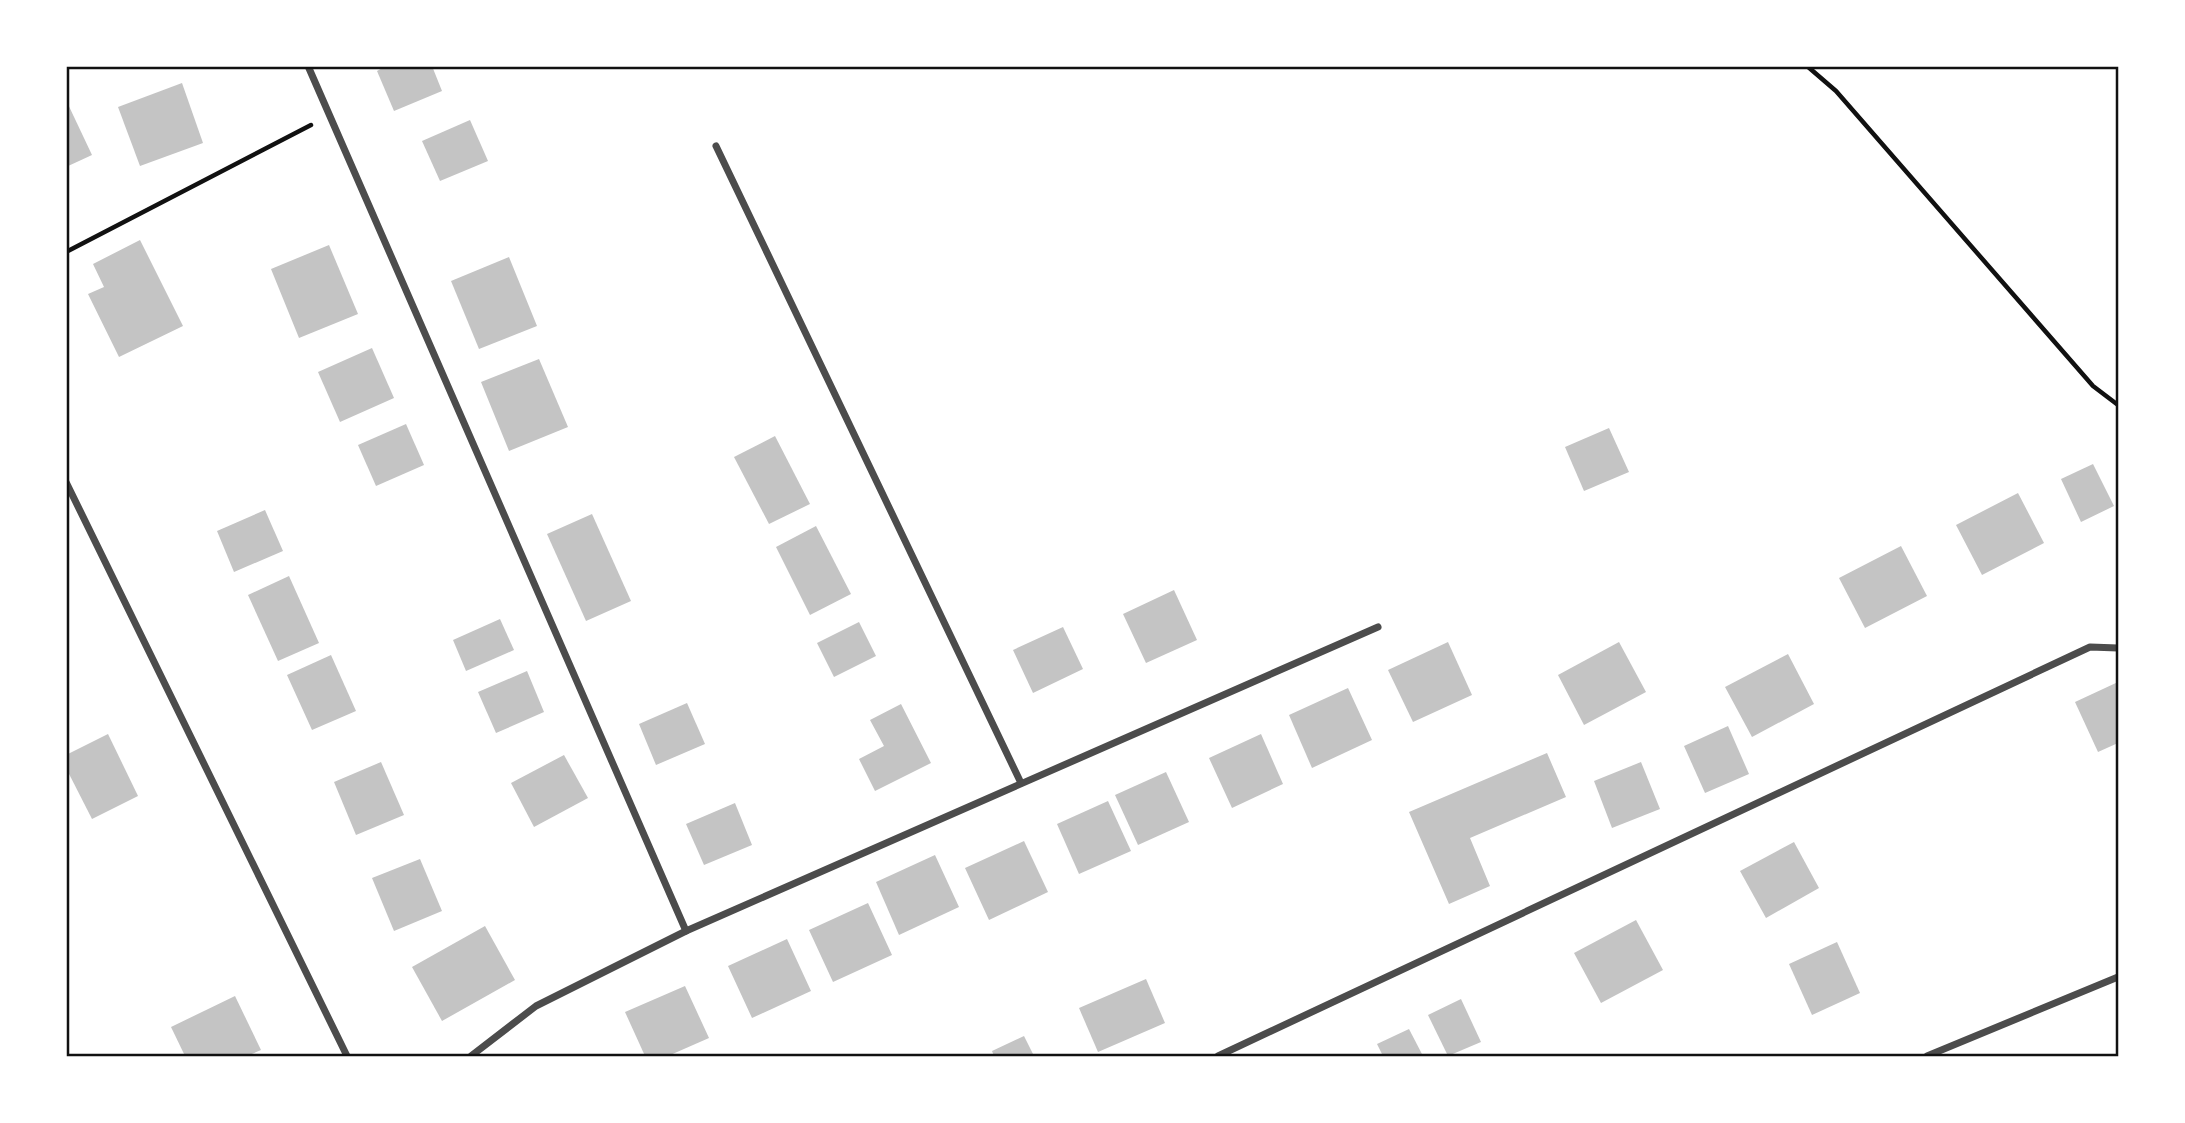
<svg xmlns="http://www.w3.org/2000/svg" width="2185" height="1123" font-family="Inter,sans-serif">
<rect width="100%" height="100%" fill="#fff"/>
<!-- building -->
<g fill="#c4c4c4">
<path d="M 386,66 L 432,66 L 442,91 L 394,111 L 377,71 Z"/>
<path d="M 182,83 L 203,143 L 140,166 L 118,107 Z"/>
<path d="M 66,100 L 92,155 L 66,167 Z"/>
<path d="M 470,120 L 488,161 L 440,181 L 422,141 Z"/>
<path d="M 140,240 L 183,326 L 119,357 L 88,294 L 104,287 L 93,264 Z"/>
<path d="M 329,245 L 358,314 L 299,338 L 271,269 Z"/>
<path d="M 509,257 L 537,326 L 479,349 L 451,281 Z"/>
<path d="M 372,348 L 394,398 L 340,422 L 318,372 Z"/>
<path d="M 539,359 L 568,427 L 509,451 L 481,382 Z"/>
<path d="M 406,424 L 424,465 L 376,486 L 358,445 Z"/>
<path d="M 1609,428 L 1629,472 L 1584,491 L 1565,447 Z"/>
<path d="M 775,436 L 810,504 L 769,524 L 734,457 Z"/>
<path d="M 2093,464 L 2114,506 L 2081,522 L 2061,479 Z"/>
<path d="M 2018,493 L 2044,543 L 1982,575 L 1956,525 Z"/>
<path d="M 265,510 L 283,551 L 234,572 L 217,531 Z"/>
<path d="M 592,514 L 631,601 L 586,621 L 547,534 Z"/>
<path d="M 816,526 L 851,594 L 810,615 L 776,547 Z"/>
<path d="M 1901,546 L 1927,596 L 1865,628 L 1839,578 Z"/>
<path d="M 289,576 L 319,643 L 278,661 L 248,595 Z"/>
<path d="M 1174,590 L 1197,640 L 1146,663 L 1123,614 Z"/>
<path d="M 500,619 L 514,650 L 466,671 L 453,640 Z"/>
<path d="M 859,622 L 876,656 L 834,677 L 817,643 Z"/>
<path d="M 1063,627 L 1083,669 L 1033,693 L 1013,650 Z"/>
<path d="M 1448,642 L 1472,695 L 1413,722 L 1388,670 Z"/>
<path d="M 1619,642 L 1646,692 L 1584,725 L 1558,675 Z"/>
<path d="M 1788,654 L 1814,704 L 1752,737 L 1725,687 Z"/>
<path d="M 331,655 L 356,711 L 312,730 L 287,675 Z"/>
<path d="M 527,671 L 544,712 L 496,733 L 478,692 Z"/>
<path d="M 2118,682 L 2118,743 L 2098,752 L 2075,702 Z"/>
<path d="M 1348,688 L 1372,740 L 1312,768 L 1289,715 Z"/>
<path d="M 687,703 L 705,744 L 656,765 L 639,724 Z"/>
<path d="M 901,704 L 931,763 L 875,791 L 859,759 L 884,746 L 870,720 Z"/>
<path d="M 1728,726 L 1749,774 L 1705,793 L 1684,746 Z"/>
<path d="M 108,734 L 138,796 L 92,819 L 66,768 L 66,755 Z"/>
<path d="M 1261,734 L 1283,784 L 1232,808 L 1209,758 Z"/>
<path d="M 1547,753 L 1566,797 L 1470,838 L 1490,886 L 1449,904 L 1409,812 Z"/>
<path d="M 564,755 L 588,798 L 534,827 L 511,783 Z"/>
<path d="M 381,762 L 404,815 L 356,835 L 334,782 Z"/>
<path d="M 1641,762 L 1660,809 L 1612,828 L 1594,781 Z"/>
<path d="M 1166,772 L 1189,822 L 1138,845 L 1115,795 Z"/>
<path d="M 1108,801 L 1131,851 L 1079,874 L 1057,824 Z"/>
<path d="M 735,803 L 752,845 L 704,865 L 686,824 Z"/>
<path d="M 1024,841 L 1048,892 L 989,920 L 965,868 Z"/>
<path d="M 1794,842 L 1819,888 L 1766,918 L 1740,871 Z"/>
<path d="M 935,855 L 959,907 L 899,935 L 876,882 Z"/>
<path d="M 420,859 L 442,911 L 394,931 L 372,878 Z"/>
<path d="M 868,903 L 892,955 L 833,982 L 809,930 Z"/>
<path d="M 1636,920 L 1663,970 L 1601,1003 L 1574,953 Z"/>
<path d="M 485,926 L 515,980 L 442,1021 L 412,967 Z"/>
<path d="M 787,939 L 811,991 L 752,1018 L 728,966 Z"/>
<path d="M 1837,942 L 1860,993 L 1812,1015 L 1789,964 Z"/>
<path d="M 1146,979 L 1165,1023 L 1098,1052 L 1079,1008 Z"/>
<path d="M 685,986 L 709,1038 L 668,1056 L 645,1056 L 625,1012 Z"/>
<path d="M 235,996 L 261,1050 L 247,1056 L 185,1056 L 171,1027 Z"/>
<path d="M 1461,999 L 1481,1042 L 1448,1056 L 1428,1015 Z"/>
<path d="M 1409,1029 L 1423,1056 L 1383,1056 L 1377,1044 Z"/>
<path d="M 1024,1036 L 1034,1056 L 994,1056 L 992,1051 Z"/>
</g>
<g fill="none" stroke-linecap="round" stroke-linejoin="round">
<!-- path -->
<g stroke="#111" stroke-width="4.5">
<path d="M 1807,66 L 1836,91 L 2093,386 L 2118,405"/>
<path d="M 66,252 L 311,125"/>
</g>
<!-- minor -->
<g stroke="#4c4c4c" stroke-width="7">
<path d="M 308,66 L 686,931"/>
<path d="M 716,146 L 1021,783"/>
<path d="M 66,482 L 347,1056"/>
<path d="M 471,1056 L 536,1006 L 686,931 L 1378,627"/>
<path d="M 1218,1056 L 2090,647 L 2118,648"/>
<path d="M 1927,1056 L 2118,977"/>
</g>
</g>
<!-- border -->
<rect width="2185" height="1123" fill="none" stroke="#ffffff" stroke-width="136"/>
<rect x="68" y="68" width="2049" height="987" fill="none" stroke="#111" stroke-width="2.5"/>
</svg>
